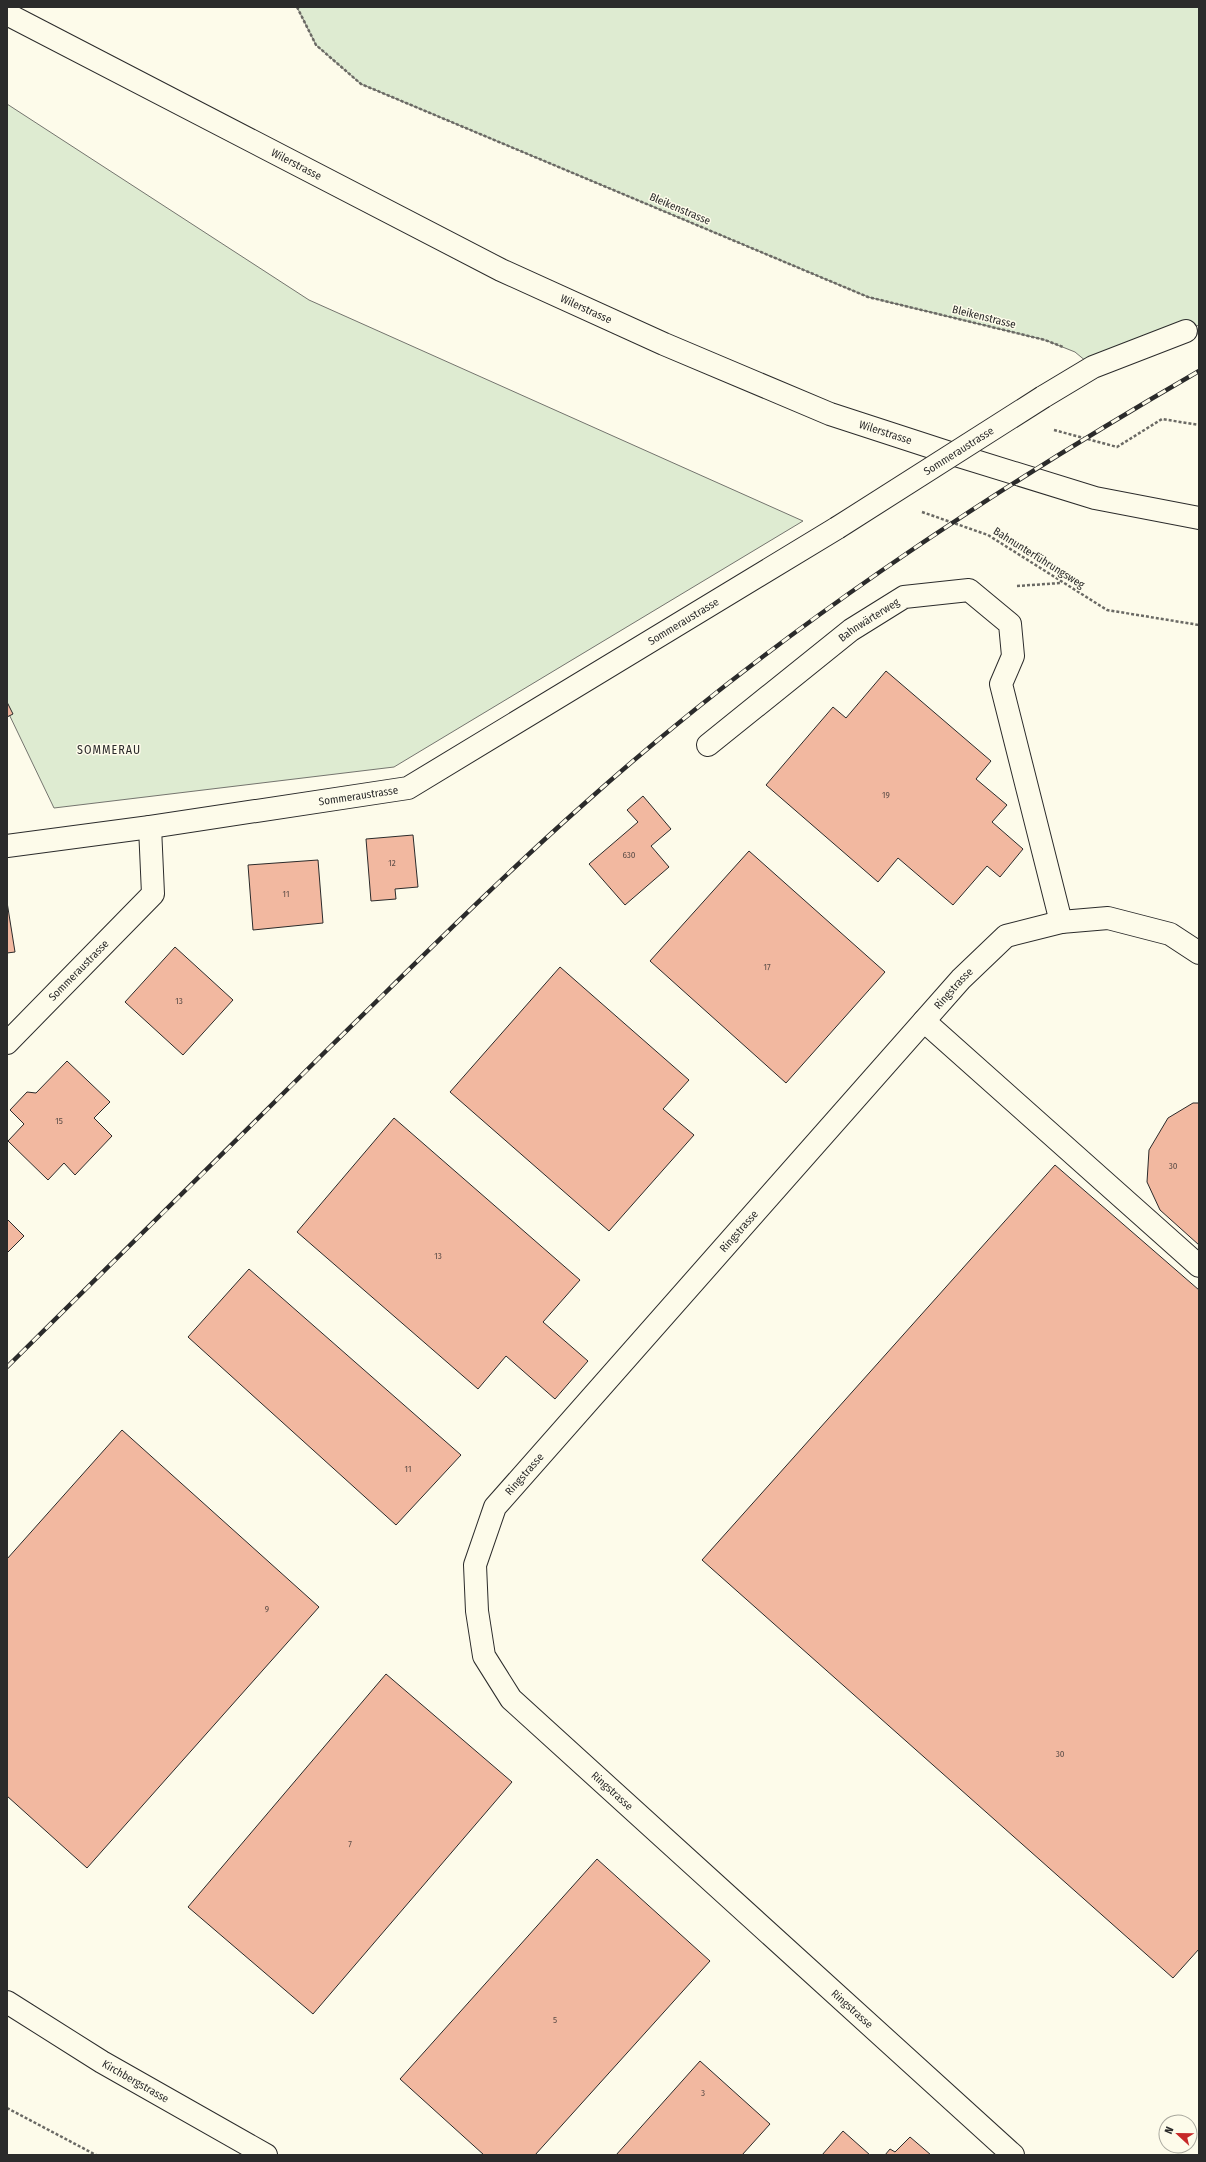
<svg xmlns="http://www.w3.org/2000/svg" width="1206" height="2162" font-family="'Fira Sans Condensed',sans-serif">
<rect width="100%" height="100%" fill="#fdfbea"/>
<!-- green -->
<g fill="#deebd1" stroke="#74746e">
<path d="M 297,7 L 1199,7 L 1199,325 L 1093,367 L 1075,352 L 1045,340 L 868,297 L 361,84 L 316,45 Z"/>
<path d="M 7,104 L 309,300 L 803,521 L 394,767 L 54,808 L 7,710 Z"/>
</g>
<!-- building -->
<g fill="#f2b8a0" stroke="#2b2b2b">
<path d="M 886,671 L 991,761 L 976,779 L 1007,805 L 992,822 L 1023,849 L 1000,877 L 987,866 L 953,905 L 898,858 L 878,882 L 766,785 L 833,707 L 846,718 Z"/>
<path d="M 7,702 L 13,714 L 7,717 Z"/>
<path d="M 643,796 L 671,829 L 651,846 L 669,867 L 625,905 L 589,864 L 638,822 L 627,810 Z"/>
<path d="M 413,835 L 418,887 L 395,889 L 396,899 L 371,901 L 366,839 Z"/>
<path d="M 749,851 L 885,972 L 786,1083 L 650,961 Z"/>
<path d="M 318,860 L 323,923 L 253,930 L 248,865 Z"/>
<path d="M 7,902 L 15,952 L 7,953 Z"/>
<path d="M 175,947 L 233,1000 L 183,1055 L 125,1002 Z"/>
<path d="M 560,967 L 689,1080 L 663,1109 L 694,1135 L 609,1231 L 450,1092 Z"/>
<path d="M 67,1061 L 110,1102 L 94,1118 L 112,1136 L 75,1175 L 64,1163 L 48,1180 L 8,1141 L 24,1124 L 10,1110 L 27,1092 L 36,1093 Z"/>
<path d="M 1193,1103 L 1199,1103 L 1199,1245 L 1160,1210 L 1147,1182 L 1149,1150 L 1168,1118 Z"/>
<path d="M 394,1118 L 580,1280 L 543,1322 L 588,1361 L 555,1399 L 506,1356 L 478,1389 L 297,1232 Z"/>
<path d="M 1055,1165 L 1199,1290 L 1199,1949 L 1173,1978 L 702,1560 Z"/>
<path d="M 7,1219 L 24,1236 L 7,1253 Z"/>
<path d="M 249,1269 L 461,1455 L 396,1525 L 188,1337 Z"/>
<path d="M 122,1430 L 319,1607 L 87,1868 L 7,1796 L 7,1559 Z"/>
<path d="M 386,1674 L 512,1782 L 313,2014 L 188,1907 Z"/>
<path d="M 597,1859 L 710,1961 L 535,2155 L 484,2155 L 400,2079 Z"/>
<path d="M 700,2061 L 770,2124 L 742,2155 L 616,2155 Z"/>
<path d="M 843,2131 L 870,2155 L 822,2155 Z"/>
<path d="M 910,2137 L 931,2155 L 885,2155 L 890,2149 L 895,2152 Z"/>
</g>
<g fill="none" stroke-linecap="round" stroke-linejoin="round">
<!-- minor casing -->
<g stroke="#2b2b2b" stroke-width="24">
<g id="minor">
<path d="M 1043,397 L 1093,367 L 1186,331"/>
<path id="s1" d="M 708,745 L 851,630 L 904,597 L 969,590 L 1010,624 L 1013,656 L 1001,684 L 1061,922"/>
<path id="s2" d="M 7,846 L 150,827 L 408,788 L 837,528"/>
<path d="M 924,1021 L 1199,1266"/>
<path id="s3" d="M 7,1043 L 153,894 L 150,827"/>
<path id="s4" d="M 1013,2155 L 511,1699 L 484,1656 L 477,1611 L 475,1565 L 495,1507 L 961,979 L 1006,936 L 1061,922 L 1108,918 L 1170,934 L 1199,953"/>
</g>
</g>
<!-- major casing -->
<g stroke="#2b2b2b" stroke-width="24">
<g id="major">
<path id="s5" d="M 7,14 L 501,270 L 664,344 L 830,414 L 959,456 L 1095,498 L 1199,518"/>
<path id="s6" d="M 7,2002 L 102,2062 L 266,2155"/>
</g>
</g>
<!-- path -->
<g stroke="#6a6964" stroke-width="2.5" stroke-dasharray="3 2" stroke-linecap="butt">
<path d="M 297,7 L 316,45 L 361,84 L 868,297 L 1045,340 L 1063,347"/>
<path d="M 1054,430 L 1117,447 L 1162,419 L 1199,425"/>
<path d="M 922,512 L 988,535 L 1107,610 L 1199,625"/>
<path d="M 1017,586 L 1061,583"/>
<path d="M 7,2108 L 96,2155"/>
</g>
<!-- minor -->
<use href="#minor" stroke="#fdfbea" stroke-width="22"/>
<!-- major -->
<use href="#major" stroke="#fdfbea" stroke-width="22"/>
<!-- rail casing -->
<g stroke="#2b2b2b" stroke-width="4.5">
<path id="rail" d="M 7,1367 C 115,1260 223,1154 330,1047 C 414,965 497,881 585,803 C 771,636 983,496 1199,371"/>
</g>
<!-- rail -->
<use href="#rail" stroke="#fdfbea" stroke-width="3" stroke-dasharray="9" stroke-linecap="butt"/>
<!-- minor-bridge casing -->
<g stroke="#2b2b2b" stroke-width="24" stroke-linecap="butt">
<g id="minor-bridge">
<path id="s7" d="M 837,528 L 1043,397"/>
</g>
</g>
<!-- minor-bridge -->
<use href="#minor-bridge" stroke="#fdfbea" stroke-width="22"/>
</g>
<g text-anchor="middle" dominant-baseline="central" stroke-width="3" stroke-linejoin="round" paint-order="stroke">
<!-- number labels -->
<g font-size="9" fill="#5d4e48">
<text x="886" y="795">19</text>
<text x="629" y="855">630</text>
<text x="392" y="863">12</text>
<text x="286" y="894">11</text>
<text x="767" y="967">17</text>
<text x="179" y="1001">13</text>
<text x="59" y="1121">15</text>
<text x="1173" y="1166">30</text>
<text x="438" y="1256">13</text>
<text x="408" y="1469">11</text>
<text x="267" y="1609">9</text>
<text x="1060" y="1754">30</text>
<text x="350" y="1844">7</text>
<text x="555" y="2020">5</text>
<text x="703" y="2093">3</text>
</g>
<!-- street labels -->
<g font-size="11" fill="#2b2b2b" stroke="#fdfbea">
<text stroke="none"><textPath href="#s5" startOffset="326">Wilerstrasse</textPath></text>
<text transform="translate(680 209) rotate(23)">Bleikenstrasse</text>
<text stroke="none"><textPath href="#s5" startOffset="650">Wilerstrasse</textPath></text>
<text transform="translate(984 317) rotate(14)">Bleikenstrasse</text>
<text stroke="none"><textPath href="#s5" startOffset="974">Wilerstrasse</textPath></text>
<text stroke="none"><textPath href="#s7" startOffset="144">Sommeraustrasse</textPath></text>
<text transform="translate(1039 558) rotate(32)">Bahnunterführungsweg</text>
<text stroke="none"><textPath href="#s1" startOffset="204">Bahnwärterweg</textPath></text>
<text stroke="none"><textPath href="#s2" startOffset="727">Sommeraustrasse</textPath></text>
<text stroke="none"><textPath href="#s2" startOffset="355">Sommeraustrasse</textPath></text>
<text stroke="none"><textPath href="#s3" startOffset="102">Sommeraustrasse</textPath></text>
<text stroke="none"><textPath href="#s4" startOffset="1574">Ringstrasse</textPath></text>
<text stroke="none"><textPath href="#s4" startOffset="1250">Ringstrasse</textPath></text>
<text stroke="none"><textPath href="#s4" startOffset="926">Ringstrasse</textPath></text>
<text transform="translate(612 1791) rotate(42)">Ringstrasse</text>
<text transform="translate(852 2009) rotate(42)">Ringstrasse</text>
<text stroke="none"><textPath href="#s6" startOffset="151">Kirchbergstrasse</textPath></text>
</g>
<!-- neighbourhood labels -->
<g font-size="12" letter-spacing="1" fill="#2b2b2b" stroke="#fdfbea">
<text x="109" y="750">SOMMERAU</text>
</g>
</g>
<!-- border -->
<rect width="1206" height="2162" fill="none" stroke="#2b2b2b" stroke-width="16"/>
<!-- north arrow -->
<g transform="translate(1178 2134) rotate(292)"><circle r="19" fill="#fdfbea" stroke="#a9a89e"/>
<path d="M0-3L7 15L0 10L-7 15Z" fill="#c62828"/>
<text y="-6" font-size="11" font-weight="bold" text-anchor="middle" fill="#2b2b2b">N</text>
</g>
</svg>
